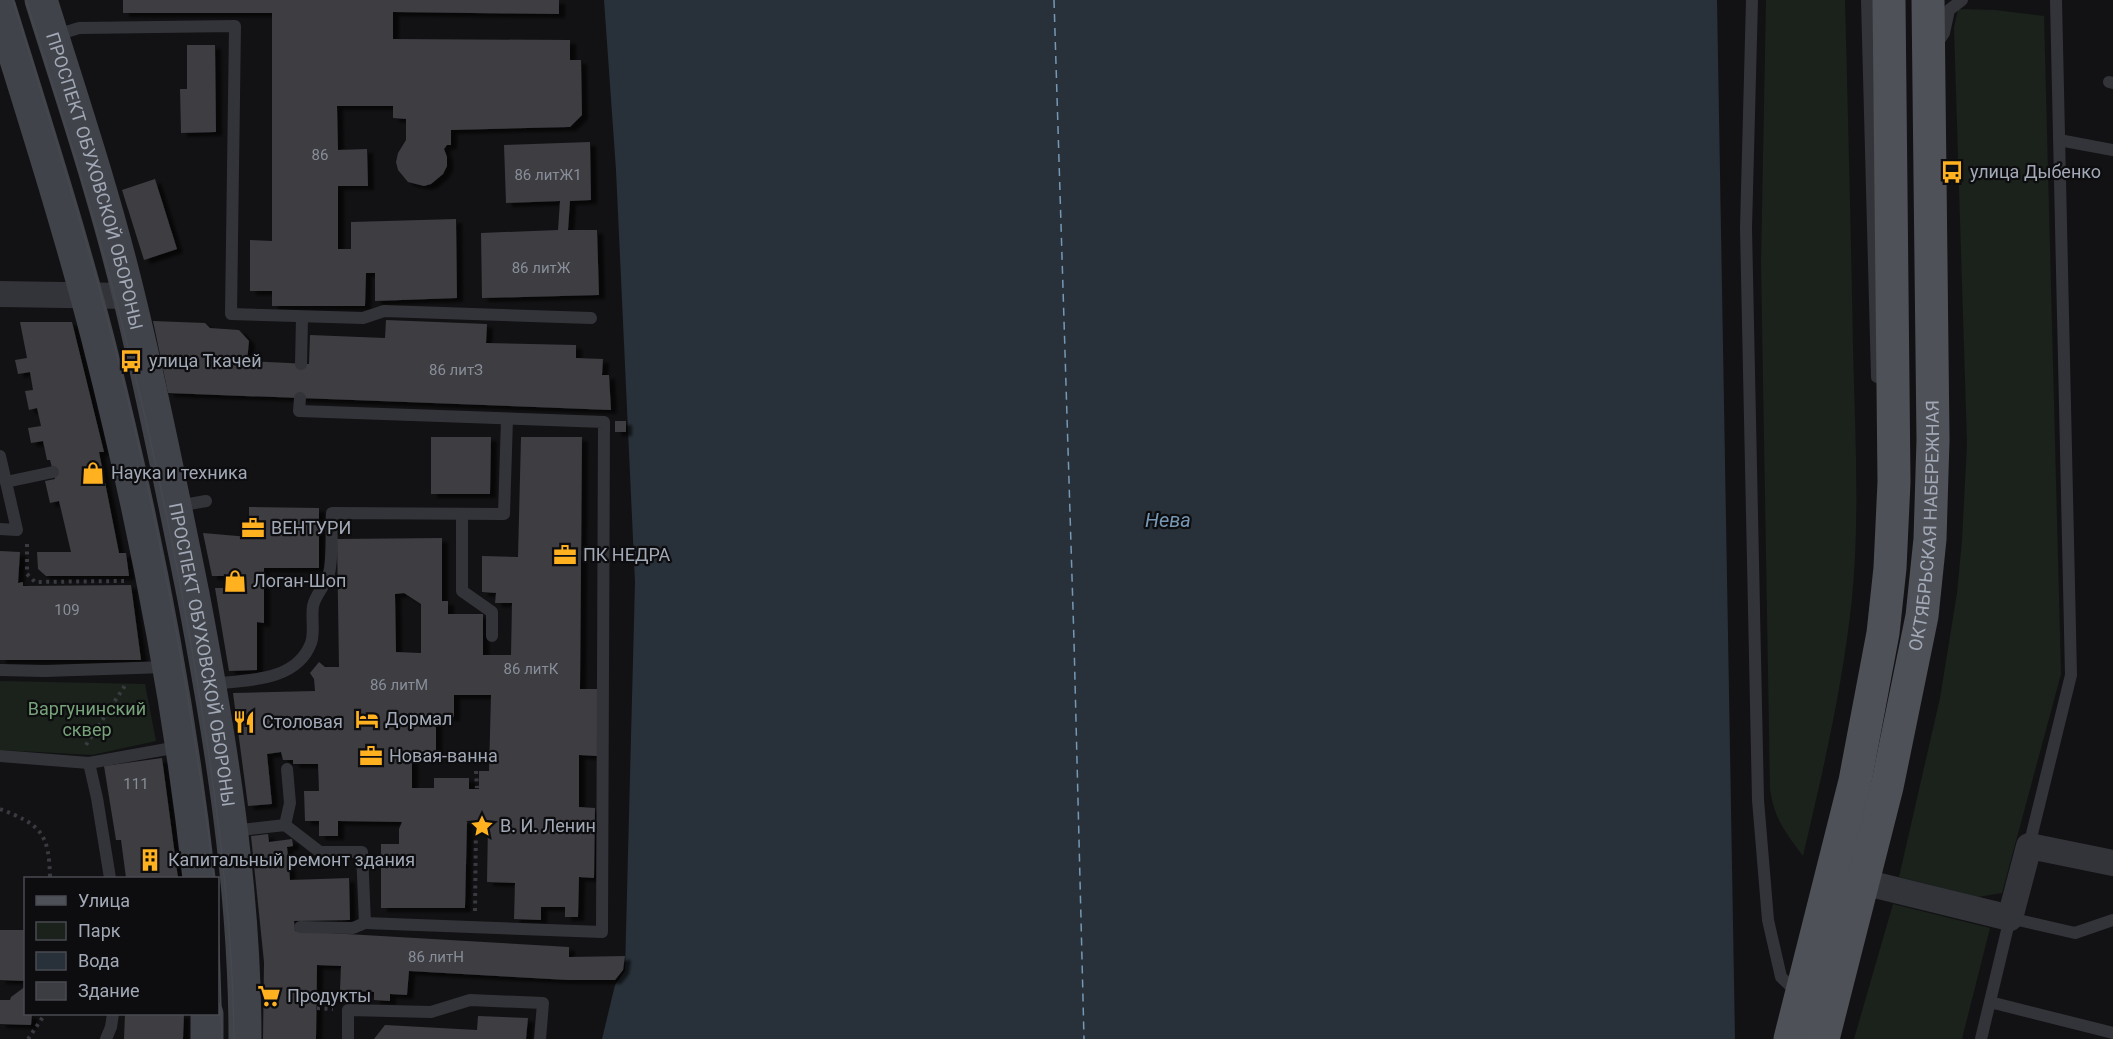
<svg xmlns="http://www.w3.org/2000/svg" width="2113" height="1039" viewBox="0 0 2113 1039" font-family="Roboto,sans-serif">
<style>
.green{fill:#1a221b}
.water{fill:#283139}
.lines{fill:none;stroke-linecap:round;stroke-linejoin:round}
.ferry{stroke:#7698b5;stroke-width:1.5;stroke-dasharray:8 6;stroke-linecap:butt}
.building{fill:#3c3d42;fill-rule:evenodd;filter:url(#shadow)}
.path{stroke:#393b41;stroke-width:4;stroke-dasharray:3 4.5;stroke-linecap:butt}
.service{stroke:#333439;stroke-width:12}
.minor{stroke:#333439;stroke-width:26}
.secondary{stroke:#41434a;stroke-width:33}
.primary{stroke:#4f5159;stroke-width:33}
.tram{stroke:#46484f;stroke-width:1.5}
.labels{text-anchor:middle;stroke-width:4.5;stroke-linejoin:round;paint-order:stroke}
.number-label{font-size:15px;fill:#888e99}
.poi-label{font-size:18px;fill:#a2a9b6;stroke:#0d0d0f;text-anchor:start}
.street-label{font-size:18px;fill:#a2a9b6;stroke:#0d0d0f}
.park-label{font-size:18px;fill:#77a37a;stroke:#0d0d0f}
.water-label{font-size:20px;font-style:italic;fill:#7698b5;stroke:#0d0d0f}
</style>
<defs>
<filter id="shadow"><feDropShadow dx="6" dy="4" stdDeviation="1.5" flood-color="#0009"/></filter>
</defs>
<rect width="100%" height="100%" fill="#121214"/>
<g class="green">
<path d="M1766 0H1845C1848 116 1851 233 1853 349 1855 431 1860 516 1852 598 1843 685 1823 771 1803 856 1786 833 1774 819 1770 789L1761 263Z"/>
<path d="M1958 9 1995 10 2044 16 2061 674 2002 893 1978 897 1899 877 1940 698 1957 593 1962 540 1967 444 1954 28Z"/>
<path d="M0 681 145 684 156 741 92 755 0 750Z"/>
<path d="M1893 904 1990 928 1962 1039H1854Z"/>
</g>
<path class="water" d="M604 0H1717L1735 1039H602L615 985 625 971 635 582 616 170Z"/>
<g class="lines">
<path class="ferry" d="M1054 0 1074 641 1084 1039"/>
</g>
<g class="building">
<path d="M123 0H559V14L393 12V39L570 40V60H581L582 115 570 127 451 130V145H447L444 149 447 157V166L443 174 431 184 424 186 408 182 398 170 396 162 398 153 406 140V119L393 118V106H337L338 150 367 149 368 186H338V249H351V222L456 219 457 298 375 301V273H366L365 306H272V291H250V240L272 241V13H123Z"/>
<path d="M187 45H215L216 132 181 133 180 89H187Z"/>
<path d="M590 142 591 200 570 201 568 230H597L599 295 482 298 481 233 558 230 560 201 506 203 504 145Z"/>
<path d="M155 179 177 249 144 260 122 190Z"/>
<path d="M386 320 487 324 486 343 576 345V358L603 359 602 375H609L611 410 168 393 153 321 205 323 210 328 239 330 249 341 247 361 309 364 310 335 385 338Z"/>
<path d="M20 322H72L104 452H99L119 553H126L129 576H46L38 569 37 552H71L59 501 50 503 45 481 55 479 50 460H47L43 441 31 443 28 428 41 426 37 408 29 410 25 391 33 390 30 372 18 374 15 360 27 358Z"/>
<rect x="615" y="421" width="11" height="11"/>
<path d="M431 437H491L490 494H431Z"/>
<path d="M521 437H582L580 689H597V756L579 755V807L595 808 594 878 579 877 578 917H565V907H541V920L514 919 515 883 487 882 488 824 467 823 465 908H381V844H399V829L402 822 338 821V836H319V821H305L304 791H319L318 764H293V760H283L281 752 267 754 272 804 248 806 233 693 315 691 314 679 310 673 319 662 325 667H339L337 539 442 538V601H448V614H483V655H511L512 603H495L496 593 482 592V556L518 557ZM404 593 421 604V653L396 652 395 594ZM454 695H491L489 771H479V789H469V778H434V788H412V752H436V716L454 717Z"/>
<path d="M249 507 319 508V568H264V623L257 622V670L229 671 215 588H232L231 576H212L203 533 249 537Z"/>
<path d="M0 551 20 552 18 583 23 582V586L131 585 141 660H0Z"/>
<path d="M162 758 178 878H126L121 840H116L104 766Z"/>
<path d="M268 834 269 842 292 839 293 846 287 847 290 880 349 878 350 920 294 921 295 931 569 947V957L625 956 623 970 615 980H568L409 971 407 995 390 994V1001L374 1000V992L340 990 341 966 317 965 316 1039H263L264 962 251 836Z"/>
<path d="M0 930H26V981L0 980Z"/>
<path d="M26 986V1014H32L31 1025 0 1024V1000H10L11 997Z"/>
<path d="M125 1014H184L183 1039H124Z"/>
<path d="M478 1016 528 1018 526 1039H374L385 1025 477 1030Z"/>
</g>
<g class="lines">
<g class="path">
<path d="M27 544V574L35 582 124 581"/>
<path d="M86 745 126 684"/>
<path d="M476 771 477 788"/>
<path d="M0 809C42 825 49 834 50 878"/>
<path d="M475 911 476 823"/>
<path d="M317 1008 333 1009"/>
<path d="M28 1039 45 1014"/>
</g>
<g class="service">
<path d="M1752 0 1746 228 1758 800 1768 920 1781 977 1799 994"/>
<path d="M1867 0 1877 377"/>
<path d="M53 36 79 28 235 26 231 314 363 318 384 311 591 318"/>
<path d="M1938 42 1944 33 1949 10 1962 0"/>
<path d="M2109 82 2113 83"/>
<path d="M2059 140 2113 150"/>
<path d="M301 364 302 317"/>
<path d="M0 456 6 482 53 472"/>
<path d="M178 506 206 501"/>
<path d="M462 514V591L492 612V636"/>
<path d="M0 529 17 530 6 482"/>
<path d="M0 670 45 671 166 667"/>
<path d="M210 684C244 680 296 683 311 643 315 632 311 618 313 606 315 595 326 585 329 573 333 559 331 529 332 513L504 514 507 419"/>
<path d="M0 756 89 763 167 749"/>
<path d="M89 763 97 798 110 878"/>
<path d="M285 825 290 803 287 769"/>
<path d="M232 831 285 825 320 852H362L365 923 602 932 604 422 299 411 300 398"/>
<path d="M2029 846 2071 675 2056 0"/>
<path d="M300 927 353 928 365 923"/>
<path d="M1990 1002 2113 1033"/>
<path d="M106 1039 111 1027 113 1014"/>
<path d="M348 1039V1010L431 1012 470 1000 543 1003 540 1039"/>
<path d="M1981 1039 2010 918 2075 933 2113 920"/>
</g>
<g class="minor">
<path d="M0 294 129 296"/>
<path d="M1863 882 2010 918 2029 846 2113 863"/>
</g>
<g class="secondary">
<path id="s1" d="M41 0C72 98 105 197 129 297 153 395 173 495 193 594 221 741 245 889 245 1039"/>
<path d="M0 8C34 118 69 227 98 339 143 516 179 697 199 878"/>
<path d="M207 1014V1039"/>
</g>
<g class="primary">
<path d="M1790 1039 1855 781 1883 633 1890 568 1894 482 1889 0"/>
<path id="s2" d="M1823 1039 1887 787 1922 616 1930 539 1933 440 1928 0"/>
</g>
<g class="tram">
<path d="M13 0C43 98 74 196 101 295 136 422 163 551 185 681 196 747 207 812 214 878"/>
<path d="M26 0C57 99 89 197 115 297 151 431 179 567 201 704 219 815 233 927 234 1039"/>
<path d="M218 922 222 1039"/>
</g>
</g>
<defs>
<g id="bus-bare" transform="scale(1.8)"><path d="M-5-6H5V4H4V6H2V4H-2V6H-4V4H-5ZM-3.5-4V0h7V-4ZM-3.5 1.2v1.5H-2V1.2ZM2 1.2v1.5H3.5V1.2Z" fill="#ffb11f" stroke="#0d0d0f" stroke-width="2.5" paint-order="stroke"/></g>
<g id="shop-bare" transform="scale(1.8)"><path d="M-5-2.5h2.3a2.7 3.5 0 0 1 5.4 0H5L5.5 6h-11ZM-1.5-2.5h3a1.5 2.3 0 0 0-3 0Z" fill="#ffb11f" stroke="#0d0d0f" stroke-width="2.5" paint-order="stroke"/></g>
<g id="office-bare" transform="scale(1.8)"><path d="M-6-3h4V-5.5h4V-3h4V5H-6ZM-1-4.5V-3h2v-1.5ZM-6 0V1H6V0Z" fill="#ffb11f" stroke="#0d0d0f" stroke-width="2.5" paint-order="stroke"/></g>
<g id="hotel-bare" transform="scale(1.8)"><path d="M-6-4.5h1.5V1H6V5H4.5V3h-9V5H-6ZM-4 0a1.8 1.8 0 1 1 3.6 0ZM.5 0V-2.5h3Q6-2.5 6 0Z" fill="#ffb11f" stroke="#0d0d0f" stroke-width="2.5" paint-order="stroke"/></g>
<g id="restaurant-bare" transform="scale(1.8)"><path d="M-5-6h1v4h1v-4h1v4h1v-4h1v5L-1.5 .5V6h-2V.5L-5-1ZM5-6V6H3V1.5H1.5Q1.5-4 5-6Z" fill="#ffb11f" stroke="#0d0d0f" stroke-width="2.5" paint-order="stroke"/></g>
<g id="sight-bare" transform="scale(1.8)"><path d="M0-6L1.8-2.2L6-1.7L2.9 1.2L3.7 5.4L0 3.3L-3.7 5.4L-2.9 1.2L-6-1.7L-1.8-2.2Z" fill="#ffb11f" stroke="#0d0d0f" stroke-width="2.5" paint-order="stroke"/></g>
<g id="building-bare" transform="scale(1.8)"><path d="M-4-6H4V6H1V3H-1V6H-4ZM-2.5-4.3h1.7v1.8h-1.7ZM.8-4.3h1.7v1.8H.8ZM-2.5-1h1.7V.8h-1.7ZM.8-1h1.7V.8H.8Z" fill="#ffb11f" stroke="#0d0d0f" stroke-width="2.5" paint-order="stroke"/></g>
<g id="supermarket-bare" transform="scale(1.8)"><path d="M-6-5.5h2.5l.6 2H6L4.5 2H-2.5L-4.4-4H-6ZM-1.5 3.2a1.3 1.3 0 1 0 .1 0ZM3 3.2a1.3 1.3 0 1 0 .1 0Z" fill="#ffb11f" stroke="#0d0d0f" stroke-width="2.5" paint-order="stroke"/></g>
</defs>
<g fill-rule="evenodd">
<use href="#bus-bare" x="1952" y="172"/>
<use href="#bus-bare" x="131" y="361"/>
<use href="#shop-bare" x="93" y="473"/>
<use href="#office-bare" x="253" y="528"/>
<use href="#office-bare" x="565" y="555"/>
<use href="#shop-bare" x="235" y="581"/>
<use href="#hotel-bare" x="367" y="719"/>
<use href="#restaurant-bare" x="244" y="722"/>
<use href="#office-bare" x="371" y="756"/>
<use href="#sight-bare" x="482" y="826"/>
<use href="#building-bare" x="150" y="860"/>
<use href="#supermarket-bare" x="269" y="996"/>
</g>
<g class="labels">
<g class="number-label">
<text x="320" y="160">86</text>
<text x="548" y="180">86 литЖ1</text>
<text x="541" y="273">86 литЖ</text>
<text x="456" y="375">86 литЗ</text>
<text x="67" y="615">109</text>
<text x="531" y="674">86 литК</text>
<text x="399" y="690">86 литМ</text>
<text x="136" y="789">111</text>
<text x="436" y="962">86 литН</text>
</g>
<g class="poi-label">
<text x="1970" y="178">улица Дыбенко</text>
<text x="149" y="367">улица Ткачей</text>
<text x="111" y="479">Наука и техника</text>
<text x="271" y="534">ВЕНТУРИ</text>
<text x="583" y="561">ПК НЕДРА</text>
<text x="253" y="587">Логан-Шоп</text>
<text x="385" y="725">Дормал</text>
<text x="262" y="728">Столовая</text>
<text x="389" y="762">Новая-ванна</text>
<text x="500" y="832">В. И. Ленин</text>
<text x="168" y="866">Капитальный ремонт здания</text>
<text x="287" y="1002">Продукты</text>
</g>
<g class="street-label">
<text dy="6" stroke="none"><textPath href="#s1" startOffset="189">ПРОСПЕКТ ОБУХОВСКОЙ ОБОРОНЫ</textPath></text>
<text dy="6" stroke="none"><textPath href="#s2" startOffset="525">ОКТЯБРЬСКАЯ НАБЕРЕЖНАЯ</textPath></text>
<text dy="6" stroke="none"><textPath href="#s1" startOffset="675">ПРОСПЕКТ ОБУХОВСКОЙ ОБОРОНЫ</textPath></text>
</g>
<g class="park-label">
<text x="87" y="715">Варгунинский<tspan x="87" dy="21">сквер</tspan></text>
</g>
<g class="water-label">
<text x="1168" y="527">Нева</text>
</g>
</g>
<rect x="24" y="877" width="195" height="138" fill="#0d0d0f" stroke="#494b52" stroke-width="1.5"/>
<rect x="36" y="896" width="30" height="9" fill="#4f5159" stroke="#494b52" stroke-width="1.5"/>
<text x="78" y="907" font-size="18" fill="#a2a9b6">Улица</text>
<rect x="36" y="922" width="30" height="18" fill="#1a221b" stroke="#494b52" stroke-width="1.5"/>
<text x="78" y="937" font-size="18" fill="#a2a9b6">Парк</text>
<rect x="36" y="952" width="30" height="18" fill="#283139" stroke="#494b52" stroke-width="1.5"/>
<text x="78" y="967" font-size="18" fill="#a2a9b6">Вода</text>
<rect x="36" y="982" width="30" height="18" fill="#3c3d42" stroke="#494b52" stroke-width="1.5"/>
<text x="78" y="997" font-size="18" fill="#a2a9b6">Здание</text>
</svg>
